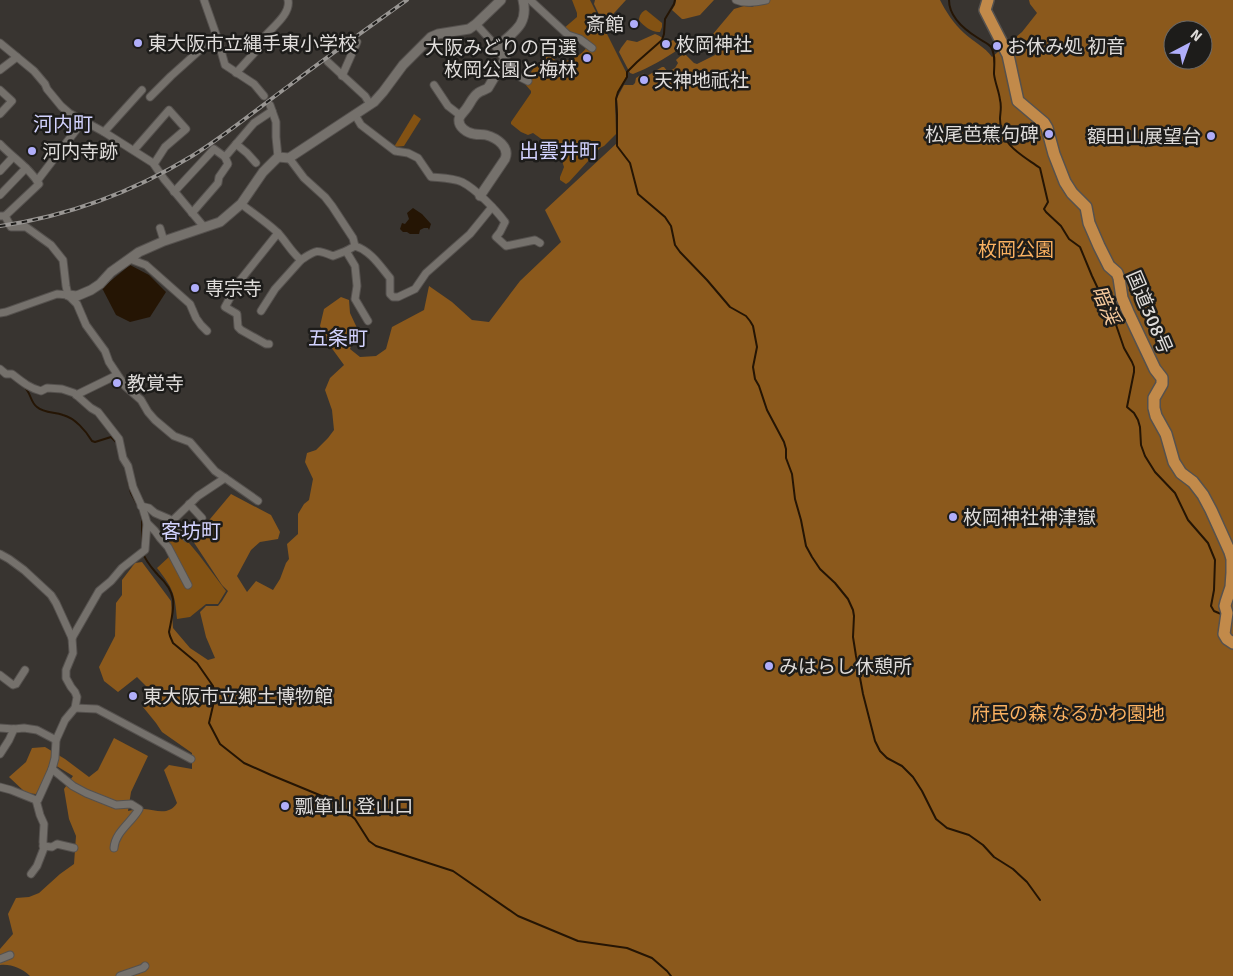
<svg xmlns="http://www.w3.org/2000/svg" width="1233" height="976" viewBox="0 0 1233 976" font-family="Signika,'Noto Sans JP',sans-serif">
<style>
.green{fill:#835213}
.forest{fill:#8b591c;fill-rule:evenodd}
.water{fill:#251504}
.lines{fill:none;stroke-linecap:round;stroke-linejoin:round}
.stream{stroke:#251504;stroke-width:2}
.minor-casing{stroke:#55514e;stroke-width:9}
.tertiary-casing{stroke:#55514e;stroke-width:11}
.trunk-casing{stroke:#55514e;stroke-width:14}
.minor{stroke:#75716c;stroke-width:7}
.tertiary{stroke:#75716c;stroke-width:9}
.trunk{stroke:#c28a4a;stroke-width:11}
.rail-casing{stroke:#999693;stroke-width:4}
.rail{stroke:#1d1c1a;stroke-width:2;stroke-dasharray:5.5;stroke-linecap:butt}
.poi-dot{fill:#b0aefa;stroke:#1d1c1a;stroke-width:2}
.labels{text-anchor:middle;stroke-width:5;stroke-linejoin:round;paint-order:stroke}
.poi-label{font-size:19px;fill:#dfdcda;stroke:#1d1c1a;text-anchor:start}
.park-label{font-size:19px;fill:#fab161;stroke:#1d1c1a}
.street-label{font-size:19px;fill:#dfdcda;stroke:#1d1c1a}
.neighbourhood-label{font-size:20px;fill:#d3d3ff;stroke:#1d1c1a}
.water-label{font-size:20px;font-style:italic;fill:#f7cb9e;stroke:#1d1c1a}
</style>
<rect width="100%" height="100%" fill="#383430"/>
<g class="green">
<path d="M572 0H590L626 72V77L616 96 615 101 616 134 604 146 600 148 569 182 566 184 560 180V177L564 167 562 161 549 149 547 143 533 133 528 135 521 132 511 124V122L531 93V91L525 84C530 71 537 62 549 55 553 57 555 61 559 62 561 63 564 61 566 61 577 57 583 54 589 44L563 29 577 17V13Z"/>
<path d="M646 10 662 23V27L660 32C653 33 643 26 639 20 639 16 642 11 646 10Z"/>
<path d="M414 114 421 119 404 146 394 147Z"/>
<path d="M179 531 199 555 226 591 218 604H206L190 617 177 619C175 594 173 588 157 568L170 556 167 541Z"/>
</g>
<g class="forest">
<path d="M595 0H626L605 23H603L594 4Z"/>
<path d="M676 0H714L700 15 684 19H682L672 10 675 5Z"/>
<path d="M766 0H940C946 12 954 24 964 33 974 42 985 47 992 57L1022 32 1037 13 1030 4 1029 0H1233V976H30C21 968 12 964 0 965V949L13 934 8 914 16 898 29 897 39 893 60 874 74 864 76 836 69 819 64 789 73 776 50 762 48 771 36 794 26 793 9 777 26 762 32 748 45 747 65 759 89 777 98 770 114 738 148 756 131 792 128 811C133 810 139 809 144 809 156 810 169 816 177 803L164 770 169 765 192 769V753L162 732 156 723 143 707 148 688 137 677 118 692 104 681 99 667 115 636 116 603 122 595V580L135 563 142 562 171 601 173 628 190 648 208 660 215 658 206 637 200 612 206 606H218L222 601 228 591 222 585 191 538 200 531 231 494 271 515 280 532 278 539 260 542 251 550 237 576 247 592 256 581 273 590 280 579 286 563 289 559 287 544 298 534V514L304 504 309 500 313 479 305 462 307 453 316 450 328 438 334 430 332 410 325 390 330 378 344 365 328 343 320 326 324 309 341 297 349 300 350 313 357 328 350 349 360 357 376 356 386 349 392 327 424 310 429 286 452 302 472 320 489 322 520 281 561 242 545 210 617 143 618 116 617 98 624 85H633L635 83 636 78 644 73 639 79 644 83 647 79 646 77 647 76 662 67H664L668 72 675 68 678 63 676 60 677 59 684 53 694 63 697 64 715 55 716 53 712 37 713 34 734 9 744 6 752 7ZM1173 30H1203V60H1173Z"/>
<path d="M655 34C662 36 664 41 670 42L673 40 679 45V49C664 59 649 68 633 74L630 73 619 52 621 48 627 40 637 42Z"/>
</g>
<g class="water">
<path d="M413 208 422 214 431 224 429 230 428 228H424L420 230 419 234H410L407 232H403L400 229 402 223 405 224 409 219 407 213Z"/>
<path d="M130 265 149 275 166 292 150 317 130 322 116 315 102 288Z"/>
</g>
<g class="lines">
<g class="stream">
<path d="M675 0 674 4 665 19 664 34 662 40 637 62 627 72V77L618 92 616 99 617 115V146L630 163 638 194 665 217 671 226 675 245 680 252 707 280 730 307 746 316 750 321 753 326 757 347 753 367 755 379 759 386 767 410 784 442 786 449V458L792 474 795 499 801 520 806 546 812 557 820 569 835 583 848 599 853 610 854 616 853 637 856 656 863 694 875 741 880 751 887 758 902 766 913 777 922 791 936 819 947 828 969 835 983 845 994 857 1013 869 1027 882 1040 900"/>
<path d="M949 0C949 17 965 30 978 38 982 41 988 43 991 47 996 55 994 65 994 74 995 83 999 91 1000 100 1002 107 1000 113 1000 119 1000 145 1022 155 1040 168L1047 198 1048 202 1044 209 1046 212 1061 226 1069 239 1080 247 1092 276 1110 314 1114 319 1124 348 1132 362 1134 367V372L1127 407 1134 413 1138 420 1140 427 1141 445 1145 456 1155 472 1175 493 1188 520 1208 543 1215 560 1214 590 1211 606 1214 611 1221 614"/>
<path d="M24 387C31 392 30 402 37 407 44 413 54 412 63 415 75 418 86 431 92 441L95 442 111 437 117 443"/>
<path d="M128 481 131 493 138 506"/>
<path d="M141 513 142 519V546"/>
<path d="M143 553C146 562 152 568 158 575 179 595 174 606 169 632L170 636 173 643 197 663 213 686 215 697 209 723 220 744 244 763 271 775 334 801 355 819 369 841 376 846 453 871 518 916 578 941 627 948 652 958 667 971 671 976"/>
</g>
<g class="minor-casing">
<g id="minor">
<path d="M204 0 218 40 225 65 254 84 264 96"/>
<path d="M530 0 568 35 580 39 592 48"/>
<path d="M736 0C745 4 756 2 766 0"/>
<path d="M476 24 497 47"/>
<path d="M0 43 34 71 45 84 47 89 61 106 69 113 104 132 153 163 164 179 204 227"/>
<path d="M504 61 512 73 528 81"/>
<path d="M328 62 365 96 370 104"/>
<path d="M0 70 17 57"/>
<path d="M236 73 267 39 266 35C274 26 291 13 288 0"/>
<path d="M342 76 357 42"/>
<path d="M434 85 448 106 461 116"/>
<path d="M0 90 12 101 0 114"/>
<path d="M150 97 171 76 200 50 218 40"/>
<path d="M270 105 276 122V137L278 157"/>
<path d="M355 115 361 125 395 151 408 153 418 158 431 177C441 178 453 178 462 182 476 189 496 210 505 222L500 232 496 237 506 246 535 240 540 243"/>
<path d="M104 132 142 90"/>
<path d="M0 144C12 157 30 168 39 184L5 216"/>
<path d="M236 144 247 153 256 163"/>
<path d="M134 150 169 110 186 129 165 147 154 164"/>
<path d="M289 158 304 178 325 197 332 206 353 238 355 246"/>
<path d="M0 171 13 157"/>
<path d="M37 181 83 121"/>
<path d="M174 192 214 149 225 157 254 123 272 111"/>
<path d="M0 195 26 168"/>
<path d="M241 204C253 213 266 222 277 232 286 241 291 252 301 260 316 250 316 249 333 256L346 251 355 266 357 286 355 299 368 321"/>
<path d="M192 213 218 183 219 177 228 164 225 157"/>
<path d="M0 216H5L11 227H26L51 245 63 260 66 286 68 295 77 304 86 325 105 351 109 362 125 386 141 400 148 412 155 420 174 436 190 442 215 471 258 501"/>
<path d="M160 228 164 241"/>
<path d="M346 251 355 246C371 251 380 266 390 278V294L393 297H398L415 289 426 273 470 234 492 207"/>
<path d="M130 259 146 265 190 304 196 318 201 325 207 331"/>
<path d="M261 311 275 289 301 260"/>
<path d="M0 313 6 312 57 294 68 295"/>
<path d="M269 344H266L241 330 238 327 237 314 225 307 238 283 278 233"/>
<path d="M0 369 6 374H12C21 381 29 388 41 391L47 388 62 389 74 393 91 408 98 412 119 439 123 458 128 466 133 487 143 509 147 523 155 531 160 538 168 547 188 585"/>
<path d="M76 395 117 375"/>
<path d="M189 504 202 518"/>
<path d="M141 506 149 508 155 513 169 519 180 528 187 538"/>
<path d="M172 521 198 496 225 478"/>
<path d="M0 554 9 559 24 570 51 595 56 603 72 638 73 653 66 670V678L71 687 75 692 77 697 75 708 65 720 56 740 55 758 52 769 38 800H36L11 790 0 787"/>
<path d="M72 638 99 591 111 581 122 568 145 550 147 523"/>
<path d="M0 675 13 685 16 684 25 670"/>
<path d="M75 708 97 709 191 759"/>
<path d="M0 728 14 729 24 728 37 730 56 740"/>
<path d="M0 754 9 740 14 729"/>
<path d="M52 769 73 786 86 793 116 805 131 804 139 809C132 822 115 832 114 848"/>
<path d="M43 846 52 847 57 844 74 848"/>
<path d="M31 874 37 866 44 848 43 842 44 824 40 815 36 800"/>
<path d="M0 959 10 955"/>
<path d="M120 976 143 968 145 966"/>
</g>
</g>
<g class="tertiary-casing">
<g id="tertiary">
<path d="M480 196 505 159C510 147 497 138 486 135 482 134 479 135 474 134 467 133 458 127 459 119 460 115 464 112 466 109 470 104 473 96 478 93 480 91 485 90 488 88L504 61 505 58 497 47C513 32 529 25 523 0"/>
<path d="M68 295 77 296 91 290 100 284 111 272 139 252 164 241 220 222 241 204 263 172 278 157 289 158 374 102 383 92 403 65 431 37 438 34 469 29 476 24 501 0"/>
</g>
</g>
<g class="trunk-casing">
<path id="trunk" d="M988 0 985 10 1008 55 1018 101 1044 123 1047 128 1054 154 1065 182 1072 193 1086 207 1089 223 1099 246 1109 266 1117 273 1119 278 1122 298 1128 312 1155 369 1162 378V384L1154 398V408L1156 416 1166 434 1174 462 1181 473 1193 482 1203 495 1211 510 1230 552 1232 559V573L1231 587 1226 602 1225 606 1227 613 1224 634 1227 639 1233 643"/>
</g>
<use href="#minor" class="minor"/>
<use href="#tertiary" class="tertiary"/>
<use href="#trunk" class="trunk"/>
<g class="rail-casing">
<path id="rail" d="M0 226C68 216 133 192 192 156 226 135 257 109 290 85 328 56 368 28 407 0"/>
</g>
<use href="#rail" class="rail"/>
</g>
<g class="poi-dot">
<circle cx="634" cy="24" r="5"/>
<circle cx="138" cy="43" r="5"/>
<circle cx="666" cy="44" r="5"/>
<circle cx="997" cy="46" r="5"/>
<circle cx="587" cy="58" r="5"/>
<circle cx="644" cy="80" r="5"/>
<circle cx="1049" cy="134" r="5"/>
<circle cx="1211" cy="136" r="5"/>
<circle cx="32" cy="151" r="5"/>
<circle cx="195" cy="288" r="5"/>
<circle cx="117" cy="383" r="5"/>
<circle cx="953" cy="517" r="5"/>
<circle cx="769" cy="666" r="5"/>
<circle cx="133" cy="696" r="5"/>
<circle cx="285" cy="806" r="5"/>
</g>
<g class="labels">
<g class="poi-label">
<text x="624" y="31" text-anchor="end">斎館</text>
<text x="148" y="50">東大阪市立縄手東小学校</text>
<text x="676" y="51">枚岡神社</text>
<text x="1007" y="53">お休み処 初音</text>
<text x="577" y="54" text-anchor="end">大阪みどりの百選<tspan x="577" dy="22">枚岡公園と梅林</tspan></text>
<text x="654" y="87">天神地祇社</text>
<text x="1039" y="141" text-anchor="end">松尾芭蕉句碑</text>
<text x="1201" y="143" text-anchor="end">額田山展望台</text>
<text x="42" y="158">河内寺跡</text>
<text x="205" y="295">専宗寺</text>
<text x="127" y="390">教覚寺</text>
<text x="963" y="524">枚岡神社神津嶽</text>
<text x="779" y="673">みはらし休憩所</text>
<text x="143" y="703">東大阪市立郷土博物館</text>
<text x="295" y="813">瓢箪山 登山口</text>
</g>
<g class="park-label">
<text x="1016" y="256">枚岡公園</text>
<text x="1068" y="720">府民の森 なるかわ園地</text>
</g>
<g class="street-label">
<text transform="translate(1150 312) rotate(67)" y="7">国道308号</text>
</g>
<g class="neighbourhood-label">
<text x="63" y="131">河内町</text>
<text x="559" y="158">出雲井町</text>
<text x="338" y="345">五条町</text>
<text x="191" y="538">客坊町</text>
</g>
<g class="water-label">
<text transform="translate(1106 305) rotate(66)" y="7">暗渓</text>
</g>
</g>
<g transform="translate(1188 45) rotate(41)"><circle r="24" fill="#1d1c1a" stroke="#6b6967"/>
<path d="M0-4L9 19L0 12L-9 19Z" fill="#b0aefa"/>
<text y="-8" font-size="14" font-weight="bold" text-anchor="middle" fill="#dfdcda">N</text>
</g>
</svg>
